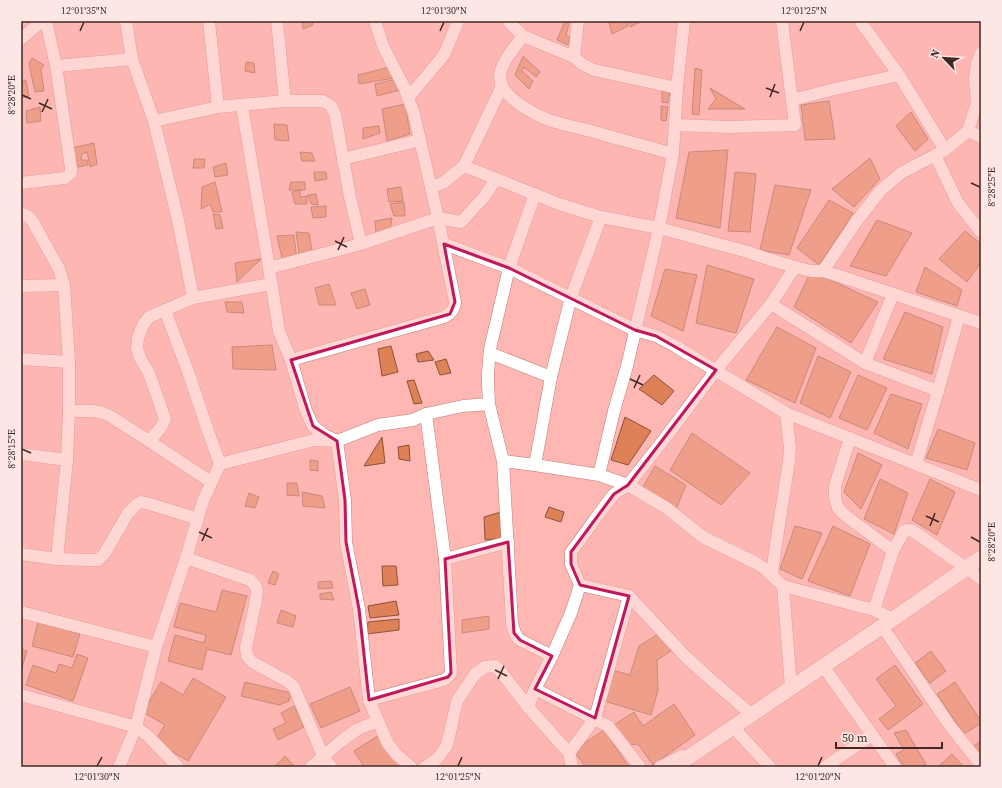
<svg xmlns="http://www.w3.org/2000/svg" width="1002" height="788" viewBox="0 0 1002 788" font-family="'Source Serif 4',serif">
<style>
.building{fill:#de8157;stroke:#8a5239}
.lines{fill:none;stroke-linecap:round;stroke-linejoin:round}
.minor-casing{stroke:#c07d79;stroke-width:13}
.tertiary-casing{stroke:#c07d79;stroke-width:16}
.minor{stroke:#fff;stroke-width:12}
.tertiary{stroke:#fff;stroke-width:15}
.marked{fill:none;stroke:#c2185b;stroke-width:3;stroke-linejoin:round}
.ticks{fill:none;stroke:#422725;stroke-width:1.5}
.neatline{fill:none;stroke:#422725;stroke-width:1.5}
.ticks-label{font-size:10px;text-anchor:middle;fill:#422725}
</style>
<rect width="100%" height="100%" fill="#feb7b2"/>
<g class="building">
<path d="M302 21H312L313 25 303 29Z"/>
<path d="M565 21 569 24 566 35 570 37 568 45 557 40Z"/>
<path d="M611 21H627L628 26 612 34 609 22Z"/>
<path d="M630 21H640V22L630 27Z"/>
<path d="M523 56 540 72 536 77 524 67 522 71 533 81 529 89 515 75Z"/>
<path d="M32 58 44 65 41 69 44 91 35 92 29 64Z"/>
<path d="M246 62 254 63 255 73 245 71Z"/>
<path d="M390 67 394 78 359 84 358 75Z"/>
<path d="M695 68 702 70 699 115 692 114Z"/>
<path d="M396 79 400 90 377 96 375 84Z"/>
<path d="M26 80 29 96 21 98V81Z"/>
<path d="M710 88 745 109H708L716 99Z"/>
<path d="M662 91 670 92 668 103 662 102Z"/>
<path d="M829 101 835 139 805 140 801 105Z"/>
<path d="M405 104 410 134 387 141 382 109Z"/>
<path d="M661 106 668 107 666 121 661 120Z"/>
<path d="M40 107 41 121 27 123 26 111Z"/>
<path d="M911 112 928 139 915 151 896 126Z"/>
<path d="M274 124 287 125 289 141 275 140Z"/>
<path d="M379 126 380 133 363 139V128Z"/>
<path d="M94 143 97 164 90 167 87 152 82 154 81 160H87L88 165 78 167 72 148Z"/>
<path d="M728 150 720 228 676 218 689 152Z"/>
<path d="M300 152 312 153 315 161H302Z"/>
<path d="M870 158 880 179 854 207 832 189Z"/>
<path d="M194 159H205L204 168H193Z"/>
<path d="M226 163 228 175 215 177 213 167Z"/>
<path d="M314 172H326L327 179 315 181Z"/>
<path d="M735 172 756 174 750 232 728 231Z"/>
<path d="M215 182 222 212H213L210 204 201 209 202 187Z"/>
<path d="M291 182H305V190H289Z"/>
<path d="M775 185 811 190 789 255 760 250Z"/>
<path d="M401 187 403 201 389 202 387 189Z"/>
<path d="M300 190V197L307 196V204H295L292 192Z"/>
<path d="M316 194 318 205 311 204 308 195Z"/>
<path d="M829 200 853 213 819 265 797 248Z"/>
<path d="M404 202 405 216H394L390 204Z"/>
<path d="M326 206V217L313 218 311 207Z"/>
<path d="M213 214 220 215 223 228 216 229Z"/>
<path d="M392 218 390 230 376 233 375 221Z"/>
<path d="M877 220 912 233 886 276 850 266Z"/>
<path d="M965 231 981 244V262L967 282 939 259Z"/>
<path d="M296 232 309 233 313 256 300 260Z"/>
<path d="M294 235 297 260 283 263 277 236Z"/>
<path d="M261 259 237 282 235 263Z"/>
<path d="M707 265 754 279 736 333 696 323Z"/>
<path d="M925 267 962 290 957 306 916 292Z"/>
<path d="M665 269 697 275 683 331 651 316Z"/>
<path d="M811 271 878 302 851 343 794 307Z"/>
<path d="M329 284 336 305H319L315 288Z"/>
<path d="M365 289 370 305 357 309 351 293Z"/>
<path d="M225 302H242L244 313 227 312Z"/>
<path d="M905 312 943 327 932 374 883 359Z"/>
<path d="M777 327 816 348 795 403 746 380Z"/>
<path d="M272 345 276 370 233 369 232 347Z"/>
<path d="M391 346 398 372 382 376 378 349Z"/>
<path d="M428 351 434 360 418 362 416 354Z"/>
<path d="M818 356 851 372 830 418 800 403Z"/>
<path d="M446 359 451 373 440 375 435 362Z"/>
<path d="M654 375 674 391 662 405 639 389Z"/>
<path d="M858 375 887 388 867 430 839 418Z"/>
<path d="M414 380 422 403 414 404 407 381Z"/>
<path d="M891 394 922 404 908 449 874 433Z"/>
<path d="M625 417 651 431 628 465 611 460Z"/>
<path d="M938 429 975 443 967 470 926 458Z"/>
<path d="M692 433 750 473 721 505 670 470Z"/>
<path d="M382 437 385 463 364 466Z"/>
<path d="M409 445 410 461 399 459 398 447Z"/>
<path d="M858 453 882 465 861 509 844 492Z"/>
<path d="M310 460 318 461V471L310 470Z"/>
<path d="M655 466 686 485 676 509 643 487Z"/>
<path d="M880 479 908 493 894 534 864 519Z"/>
<path d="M930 479 955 492 937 535 912 520Z"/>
<path d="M287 483H297L299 496 287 495Z"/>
<path d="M302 492 322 496 325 508 303 506Z"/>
<path d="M249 493 259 497 255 508 245 506Z"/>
<path d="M549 507 564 512 561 522 545 517Z"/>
<path d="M501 512 504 538 485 540 484 517Z"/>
<path d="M795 526 822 533 802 579 780 569Z"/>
<path d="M833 526 870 544 850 596 808 581Z"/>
<path d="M382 566H396L398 585 383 586Z"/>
<path d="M273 571 279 574 275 585 268 583Z"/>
<path d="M331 581 333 588 318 589V582Z"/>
<path d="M222 590 247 596 231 655 207 649 202 670 168 661 175 635 204 643 206 635 174 627 180 603 216 612Z"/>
<path d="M331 592 334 600 320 599V594Z"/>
<path d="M396 601 399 615 370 618 368 606Z"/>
<path d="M281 610 296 616 293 627 277 623Z"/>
<path d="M489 616V629L462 633V620Z"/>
<path d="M399 619V630L367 634 368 622Z"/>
<path d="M38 622 80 634 73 657 32 646Z"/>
<path d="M660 633 671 651 657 660 658 690 651 715 604 701 613 670 630 675 639 646Z"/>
<path d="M21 649 27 651 21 671Z"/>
<path d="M931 651 946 671 930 683 915 663Z"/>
<path d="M77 654 88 658 73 701 26 685 33 665 56 673 59 664 72 668Z"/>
<path d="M895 665 923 704 888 730 879 719 896 706 876 679Z"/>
<path d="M193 678 226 697 188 761 155 741 165 725 143 712 161 682 183 695Z"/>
<path d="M245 682 291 693 289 701 279 705 241 696Z"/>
<path d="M955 682 981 721V723L964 734 937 694Z"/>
<path d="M350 687 360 711 321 728 310 704Z"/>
<path d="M674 704 695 735 653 765 638 744 628 745 614 725 634 712 643 726Z"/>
<path d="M294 706 304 727 278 740 273 729 286 723 281 713Z"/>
<path d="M604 730 629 767H585L574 750Z"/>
<path d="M906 730 926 764 920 767H904L896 754 904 750 894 733Z"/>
<path d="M379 735 400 767H364L354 751Z"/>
<path d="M981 740V758L973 747Z"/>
<path d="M952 754 964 767H938Z"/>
<path d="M285 756 295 767H274Z"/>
</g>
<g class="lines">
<g class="minor-casing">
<g id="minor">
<path d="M126 21 132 59 154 121 178 220 193 298"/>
<path d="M209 21 218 107"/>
<path d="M277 21 285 101"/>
<path d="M508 21 523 36 574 57 582 64 594 70 677 88"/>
<path d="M523 36C514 48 500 63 500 78 501 96 530 112 544 118 558 124 575 127 591 131 618 139 646 146 673 154"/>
<path d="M21 39 42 21"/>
<path d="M574 57 578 21"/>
<path d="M56 66 132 59"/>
<path d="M899 75 945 150"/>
<path d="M408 98 444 55 458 21"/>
<path d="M792 100 835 89 899 75 860 21"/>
<path d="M242 106 269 268"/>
<path d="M154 121 218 107 285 101H323L331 106 335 114 350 197 361 244"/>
<path d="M675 125 728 127 795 125 782 21"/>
<path d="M968 131 981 137"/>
<path d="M935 155 958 203 981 232"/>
<path d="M343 159 420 140"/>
<path d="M464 166 559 204 601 217 659 228 748 252 768 259 795 267 811 271H823L833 274 981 323"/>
<path d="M21 183 65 178 71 173V168L56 66 46 21"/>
<path d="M431 187 443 183 464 166 502 86"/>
<path d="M535 194 509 268 493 336 490 349 488 373V384L489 404 503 461 512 623C514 630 514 635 520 640L552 656"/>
<path d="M21 214C27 215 30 217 33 222L59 269 64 285 69 362V411L67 460 57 559"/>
<path d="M444 244 509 268 635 330 656 336 675 346 786 413 981 490"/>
<path d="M823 271 856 222 880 191 901 173 945 150 968 131 977 102 975 79 977 63 981 53"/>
<path d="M21 286 64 285"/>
<path d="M771 304 865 363 938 391"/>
<path d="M490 353 551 377"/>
<path d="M21 359 69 362"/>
<path d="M291 360 444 317C451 313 454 310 455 302L438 218 414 114 405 89 383 46 375 21"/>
<path d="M865 363 893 294"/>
<path d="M69 411H92L100 412 110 416 149 441 211 482"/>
<path d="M850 438 835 486V498L838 508 846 516 893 551"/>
<path d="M149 441C155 434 162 429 165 419L149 373 140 358 137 348 138 338 143 325 149 317 193 298 271 284"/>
<path d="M21 454 67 460"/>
<path d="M503 461 535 465 599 475 628 485 668 509 703 537 756 563 765 569 783 586 874 610 893 619"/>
<path d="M220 464 314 440 337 441 378 425 413 420 426 414 463 406 489 404"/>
<path d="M916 464 938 391 959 316"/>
<path d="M535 465 551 377 571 297 601 217"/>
<path d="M599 475 614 411 627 366 659 228 673 154 677 88 684 21"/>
<path d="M21 554 57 559 89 560H98L105 553 128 513 137 504 141 502 150 504 198 519"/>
<path d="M186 558 250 580 255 585 257 590 256 600 246 648 247 656 252 662 287 681 294 687 323 756 331 767"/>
<path d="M445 559 508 542"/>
<path d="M772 574 776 544 789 461 790 448 786 413"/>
<path d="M580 585 629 596 686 657 708 677 751 714"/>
<path d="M783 586 791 687"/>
<path d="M874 610 893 551 904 531 907 530 913 531 966 568 981 579"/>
<path d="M21 612 156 647"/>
<path d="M882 626 950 726 981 765"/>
<path d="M823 666 895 767"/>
<path d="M535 689 608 726 640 767"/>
<path d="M21 695 136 727 148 736 178 767"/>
<path d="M369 700 444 680 448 677 451 673 445 559 426 414"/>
<path d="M528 707 535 689 552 656 571 613 580 585 571 564V552L580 540 601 511 614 494 628 485 665 438 681 417 716 370 771 304 795 267"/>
<path d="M733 727 770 767"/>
<path d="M569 753 595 718 629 596"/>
<path d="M119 767 136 727 156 647 186 558 203 501 220 464 208 431 190 377 165 310"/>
<path d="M311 767 341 741 358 729 378 721"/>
<path d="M411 767 397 755 388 744 369 700 359 609 346 542 345 500 337 441 324 435 313 426 306 411 291 360 279 331 269 268 361 244 438 218 461 222 484 197 496 179"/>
<path d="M425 767 437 759 446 747 449 737 457 701 475 674 485 667 495 666 501 672 528 707 569 753 572 767"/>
<path d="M660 767 682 756"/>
<path d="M825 767 872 735"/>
</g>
</g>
<g class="tertiary-casing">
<path id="tertiary" d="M674 767 893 619 981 558"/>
</g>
<use href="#minor" class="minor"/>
<use href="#tertiary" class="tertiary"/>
</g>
<path d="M0 0H1002V788H0ZM444 244 509 268 635 330 656 336 716 370 628 485 614 494 571 552V564L580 585 629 596 595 718 535 689 552 656 520 640 514 633 508 542 445 559 451 673 448 677 369 700 359 609 346 542 345 500 337 441 313 426 291 360 450 314 455 302Z" fill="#feb7b2" fill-opacity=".55" fill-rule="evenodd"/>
<path class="marked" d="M444 244 509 268 635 330 656 336 716 370 628 485 614 494 571 552V564L580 585 629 596 595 718 535 689 552 656 520 640 514 633 508 542 445 559 451 673 448 677 369 700 359 609 346 542 345 500 337 441 313 426 291 360 450 314 455 302Z"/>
<path class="ticks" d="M80 31 84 22M440 31 444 22M800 31 804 22M766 88 779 93M22 95 31 99M770 97 775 84M39 103 52 109M42 112 48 99M971 183 980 187M335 241 347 247M338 250 344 237M630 379 643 385M634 388 640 375M22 449 31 453M926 516 939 522M930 526 935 513M199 532 212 538M971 537 980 542M202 541 208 528M495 670 507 676M498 679 504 666M97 766 102 757M458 766 462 757M818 766 822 757"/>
<rect width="1002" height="788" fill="none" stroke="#fde7e4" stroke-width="44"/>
<g transform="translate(944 58) rotate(295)" stroke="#fde7e4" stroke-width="3" paint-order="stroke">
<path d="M0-3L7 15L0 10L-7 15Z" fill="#422725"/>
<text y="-6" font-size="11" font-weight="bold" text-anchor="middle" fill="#422725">N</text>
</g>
<path d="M836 742v6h106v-6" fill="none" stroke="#422725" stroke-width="2"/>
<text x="842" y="742" font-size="12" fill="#422725" stroke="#fde7e4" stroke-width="3" paint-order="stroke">50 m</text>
<rect x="22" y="22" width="958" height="744" class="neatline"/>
<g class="ticks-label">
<text x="84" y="14">12°01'35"N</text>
<text x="444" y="14">12°01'30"N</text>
<text x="804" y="14">12°01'25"N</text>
<text transform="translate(11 95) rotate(-90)" y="4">8°28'20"E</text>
<text transform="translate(991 187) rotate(-90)" y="4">8°28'25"E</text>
<text transform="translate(11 449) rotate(-90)" y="4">8°28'15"E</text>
<text transform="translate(991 542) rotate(-90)" y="4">8°28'20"E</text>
<text x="97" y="780">12°01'30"N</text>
<text x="458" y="780">12°01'25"N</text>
<text x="818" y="780">12°01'20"N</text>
</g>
</svg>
